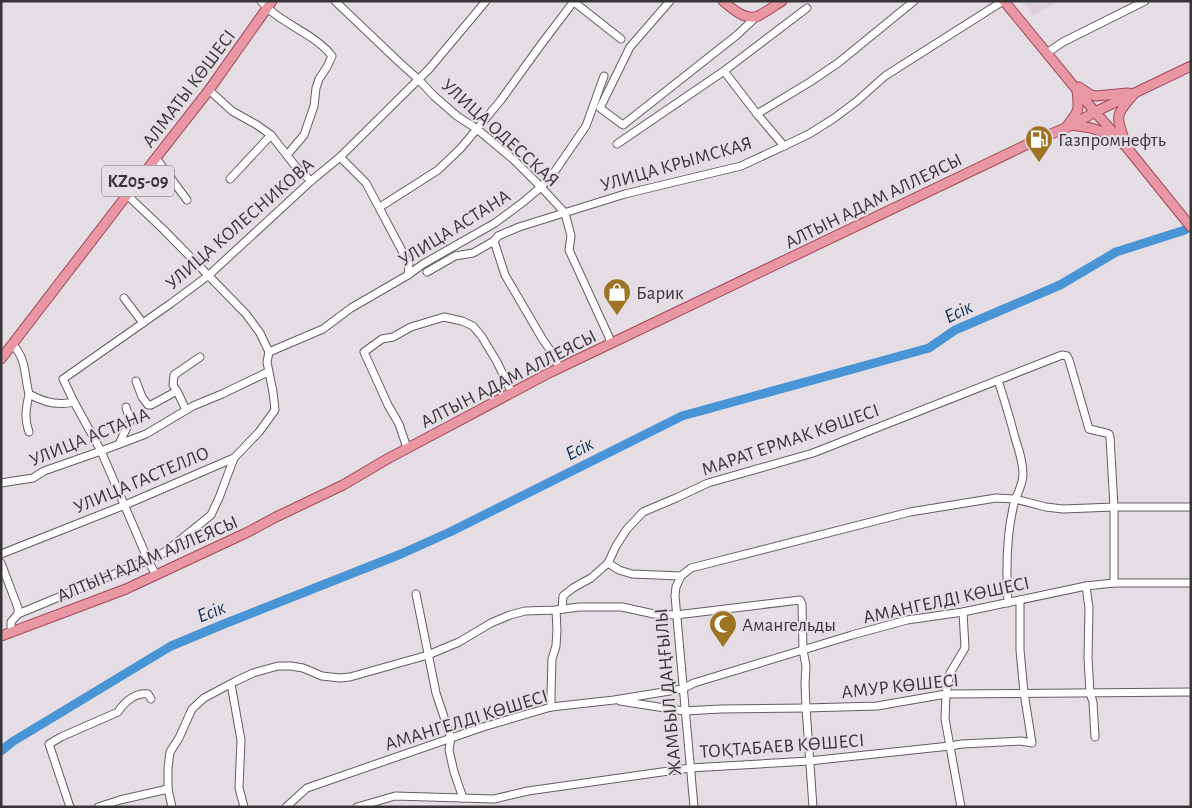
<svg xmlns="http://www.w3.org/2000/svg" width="1192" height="808" viewBox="0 0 1192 808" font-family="'Alegreya Sans',sans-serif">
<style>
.built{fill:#dcd0dd}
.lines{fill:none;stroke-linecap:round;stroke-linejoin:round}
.river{stroke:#4894d4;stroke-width:9}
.minor-casing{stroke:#625d63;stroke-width:9}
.major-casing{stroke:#a24756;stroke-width:11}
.minor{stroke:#fff;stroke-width:7}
.major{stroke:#e997a4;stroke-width:9}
.labels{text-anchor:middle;stroke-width:4;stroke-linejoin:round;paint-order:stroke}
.shield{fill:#e4dde4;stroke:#6b676b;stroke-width:1}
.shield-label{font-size:18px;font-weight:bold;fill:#373437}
.street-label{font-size:19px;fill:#373437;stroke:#e4dde4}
.poi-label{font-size:19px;fill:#373437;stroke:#e4dde4;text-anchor:start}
.water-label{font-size:20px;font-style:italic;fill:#0c2d47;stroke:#e4dde4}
</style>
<rect width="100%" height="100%" fill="#e4dde4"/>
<path class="built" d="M1022 1H1060L1033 15Z"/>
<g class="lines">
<path class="river" d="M1 751 12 742 171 646 224 624 401 554 450 532 682 416 929 348 955 330 1060 285 1116 252 1185 230 1191 223"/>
<g class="minor-casing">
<g id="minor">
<path d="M261 1C280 24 313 32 332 56L327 67 319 79 316 88 314 106 304 135 287 155"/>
<path d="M335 1 399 62 418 79 434 96 457 116 477 129 514 160 541 187 565 213 571 236 569 250 609 337 610 343"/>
<path d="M670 1 630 47 600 108 623 125 737 35 756 17"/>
<path d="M574 2 621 39"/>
<path d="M1047 53 1063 42 1145 1"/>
<path d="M724 71 757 114 784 146"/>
<path d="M209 90 232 111 257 125 271 135 296 167 311 181"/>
<path d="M757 114 810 82 838 63 914 1"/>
<path d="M617 144 724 71 807 8"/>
<path d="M340 157 366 183 409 264 408 275"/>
<path d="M156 158 187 200"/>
<path d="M230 179 271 135"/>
<path d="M380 207 438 170 460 149 477 129 501 100 540 46 574 1"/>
<path d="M427 272 455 256 473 253 494 241"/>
<path d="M124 298 143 323"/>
<path d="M13 345C27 360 24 375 29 394 43 402 58 406 74 402"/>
<path d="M269 352 323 329 351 308 408 275 423 264 495 223 522 203 541 187 555 171 586 126 604 76"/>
<path d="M559 368 555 357 543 340 505 275 494 241 498 236 519 227 625 194 741 166 784 146 809 134 833 119 857 101 885 76 1003 1"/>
<path d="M998 380C1004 399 1010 418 1015 438 1019 450 1023 462 1023 475 1022 489 1015 496 1013 508 1006 539 1006 571 1008 603"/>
<path d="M136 381 142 397 148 405H151L177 391"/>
<path d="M29 394C26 409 24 417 29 432"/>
<path d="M186 410 178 393 173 385 174 375 200 357"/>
<path d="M119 444 130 421 126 407"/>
<path d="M407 448 399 424 388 405 364 352 382 339 393 337 411 327 444 317 462 321 473 326 482 337 497 362 512 393"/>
<path d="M1 483 33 478 44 471 101 451 146 434 193 406 222 394 268 372"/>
<path d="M1 554 125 505 234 458 259 432 275 410 273 392 267 362 269 352 260 333 246 314 164 230 127 195"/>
<path d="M1 563 18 608V614L11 622V632"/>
<path d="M608 563 619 570 632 574 681 576 691 568 910 512 996 498 1015 499 1046 507 1063 509 1114 507H1191"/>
<path d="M156 575 148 560 101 451 74 402 63 379 170 304 209 275 311 181 340 157 429 69 486 1"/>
<path d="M681 576 676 587 675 596 694 807"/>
<path d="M1086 586 1089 608 1088 658 1090 693 1093 702 1095 737"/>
<path d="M416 594 436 693 451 738 449 750 454 772 463 798"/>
<path d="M562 609 563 596 573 588 591 578 608 563 616 546 627 529 643 512 676 498 708 483 813 453 1062 355 1067 356 1069 360 1089 429 1106 433 1109 434 1110 437 1114 507V583"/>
<path d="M18 614 158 556 169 549 211 515 219 498 234 458"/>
<path d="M231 684 241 740 239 788 244 807"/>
<path d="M620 701 684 711 721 709 806 708 877 706 946 694 1191 692"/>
<path d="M551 707V694L552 659 556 646 557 630 556 610"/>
<path d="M70 807 49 744 61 737 118 712C124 702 136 692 148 694L151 699"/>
<path d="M98 807 120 800 168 789"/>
<path d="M172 807 168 789V768L170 752 179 738 192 709 204 698 236 681 253 673 278 666H291L303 668 322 676 340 678 350 677 428 655 459 642 491 623 510 615 525 611 556 610 579 607H622L654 614 676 615 800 600 802 604 803 650 806 666 805 683 806 708 813 807"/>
<path d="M286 807 307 788 483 727 551 707 614 700 682 689 694 683 852 635 907 620 963 612 1086 586 1114 583H1191"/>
<path d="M357 807 395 796 494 799 528 791 690 768 809 761 950 746 962 744 1021 741 1032 743 1024 693 1020 650V600"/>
<path d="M961 807 945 719 946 694 950 673 965 648 963 612"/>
</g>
</g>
<g class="major-casing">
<g id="major">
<path d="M723 1C732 9 746 21 758 16 766 12 774 6 782 1"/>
<path d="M1004 1 1095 112 1128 149 1191 227"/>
<path d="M1079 87 1091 95 1096 96 1128 93"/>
<path d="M1072 125 1091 128 1115 136"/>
<path d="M1067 126C1080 109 1079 111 1077 90"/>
<path d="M1127 146C1124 138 1117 124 1119 115 1121 108 1128 101 1133 95"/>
<path d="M1 359 127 195 209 90 272 1"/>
<path d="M1 636 126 589 248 532 276 517 343 485 389 458 549 373 1028 144 1072 125 1095 112 1191 66"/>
</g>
</g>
<use href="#minor" class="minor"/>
<use href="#major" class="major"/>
</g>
<defs>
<g id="fuel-pin" transform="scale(1.4375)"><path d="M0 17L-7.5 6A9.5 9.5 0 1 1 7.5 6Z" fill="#9e7322" stroke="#e4dde4"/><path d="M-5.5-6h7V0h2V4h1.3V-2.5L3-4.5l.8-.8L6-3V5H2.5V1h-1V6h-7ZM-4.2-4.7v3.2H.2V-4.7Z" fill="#fff"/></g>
<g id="shop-pin" transform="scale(1.4375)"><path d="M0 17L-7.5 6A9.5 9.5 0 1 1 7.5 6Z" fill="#9e7322" stroke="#e4dde4"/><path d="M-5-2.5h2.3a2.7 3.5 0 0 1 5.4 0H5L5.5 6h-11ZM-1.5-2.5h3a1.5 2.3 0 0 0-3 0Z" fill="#fff"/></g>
<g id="mosque-pin" transform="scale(1.4375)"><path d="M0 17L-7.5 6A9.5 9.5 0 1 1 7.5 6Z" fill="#9e7322" stroke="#e4dde4"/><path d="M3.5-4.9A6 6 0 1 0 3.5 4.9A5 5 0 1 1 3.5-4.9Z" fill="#fff"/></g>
</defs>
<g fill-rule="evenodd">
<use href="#fuel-pin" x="1039" y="139"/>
<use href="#shop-pin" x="617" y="292"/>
<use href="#mosque-pin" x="723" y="624"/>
</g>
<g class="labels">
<rect class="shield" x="102" y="165.5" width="72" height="31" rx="4"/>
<g class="shield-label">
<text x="138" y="187">KZ05-09</text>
</g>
<g class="street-label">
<text transform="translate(188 88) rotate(-53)" y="7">АЛМАТЫ КӨШЕСІ</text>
<text transform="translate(501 132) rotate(42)" y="7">УЛИЦА ОДЕССКАЯ</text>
<text transform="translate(676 163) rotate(-16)" y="7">УЛИЦА КРЫМСКАЯ</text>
<text transform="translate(873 200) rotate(-26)" y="7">АЛТЫН АДАМ АЛЛЕЯСЫ</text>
<text transform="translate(239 223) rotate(-41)" y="7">УЛИЦА КОЛЕСНИКОВА</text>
<text transform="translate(454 227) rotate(-32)" y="7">УЛИЦА АСТАНА</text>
<text transform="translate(508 378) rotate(-27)" y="7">АЛТЫН АДАМ АЛЛЕЯСЫ</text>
<text transform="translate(89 436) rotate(-22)" y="7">УЛИЦА АСТАНА</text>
<text transform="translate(790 439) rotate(-19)" y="7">МАРАТ ЕРМАК КӨШЕСІ</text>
<text transform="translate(141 479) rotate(-23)" y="7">УЛИЦА ГАСТЕЛЛО</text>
<text transform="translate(147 558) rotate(-23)" y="7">АЛТЫН АДАМ АЛЛЕЯСЫ</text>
<text transform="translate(946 599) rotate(-12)" y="7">АМАНГЕЛДІ КӨШЕСІ</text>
<text transform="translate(900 685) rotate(-6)" y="7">АМУР КӨШЕСІ</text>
<text transform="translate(667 692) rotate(-95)" y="7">ЖАМБЫЛ ДАҢҒЫЛЫ</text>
<text transform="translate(466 719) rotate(-17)" y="7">АМАНГЕЛДІ КӨШЕСІ</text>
<text transform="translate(782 745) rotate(-4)" y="7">ТОҚТАБАЕВ КӨШЕСІ</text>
</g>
<g class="poi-label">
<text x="1058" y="146">Газпромнефть</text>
<text x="636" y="299">Барик</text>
<text x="742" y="631">Амангельды</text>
</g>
<g class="water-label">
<text transform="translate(958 311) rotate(-26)" y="7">Есік</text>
<text transform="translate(579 448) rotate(-27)" y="7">Есік</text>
<text transform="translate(211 611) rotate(-22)" y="7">Есік</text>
</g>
</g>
<rect width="1192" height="808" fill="none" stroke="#373437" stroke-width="5"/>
</svg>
